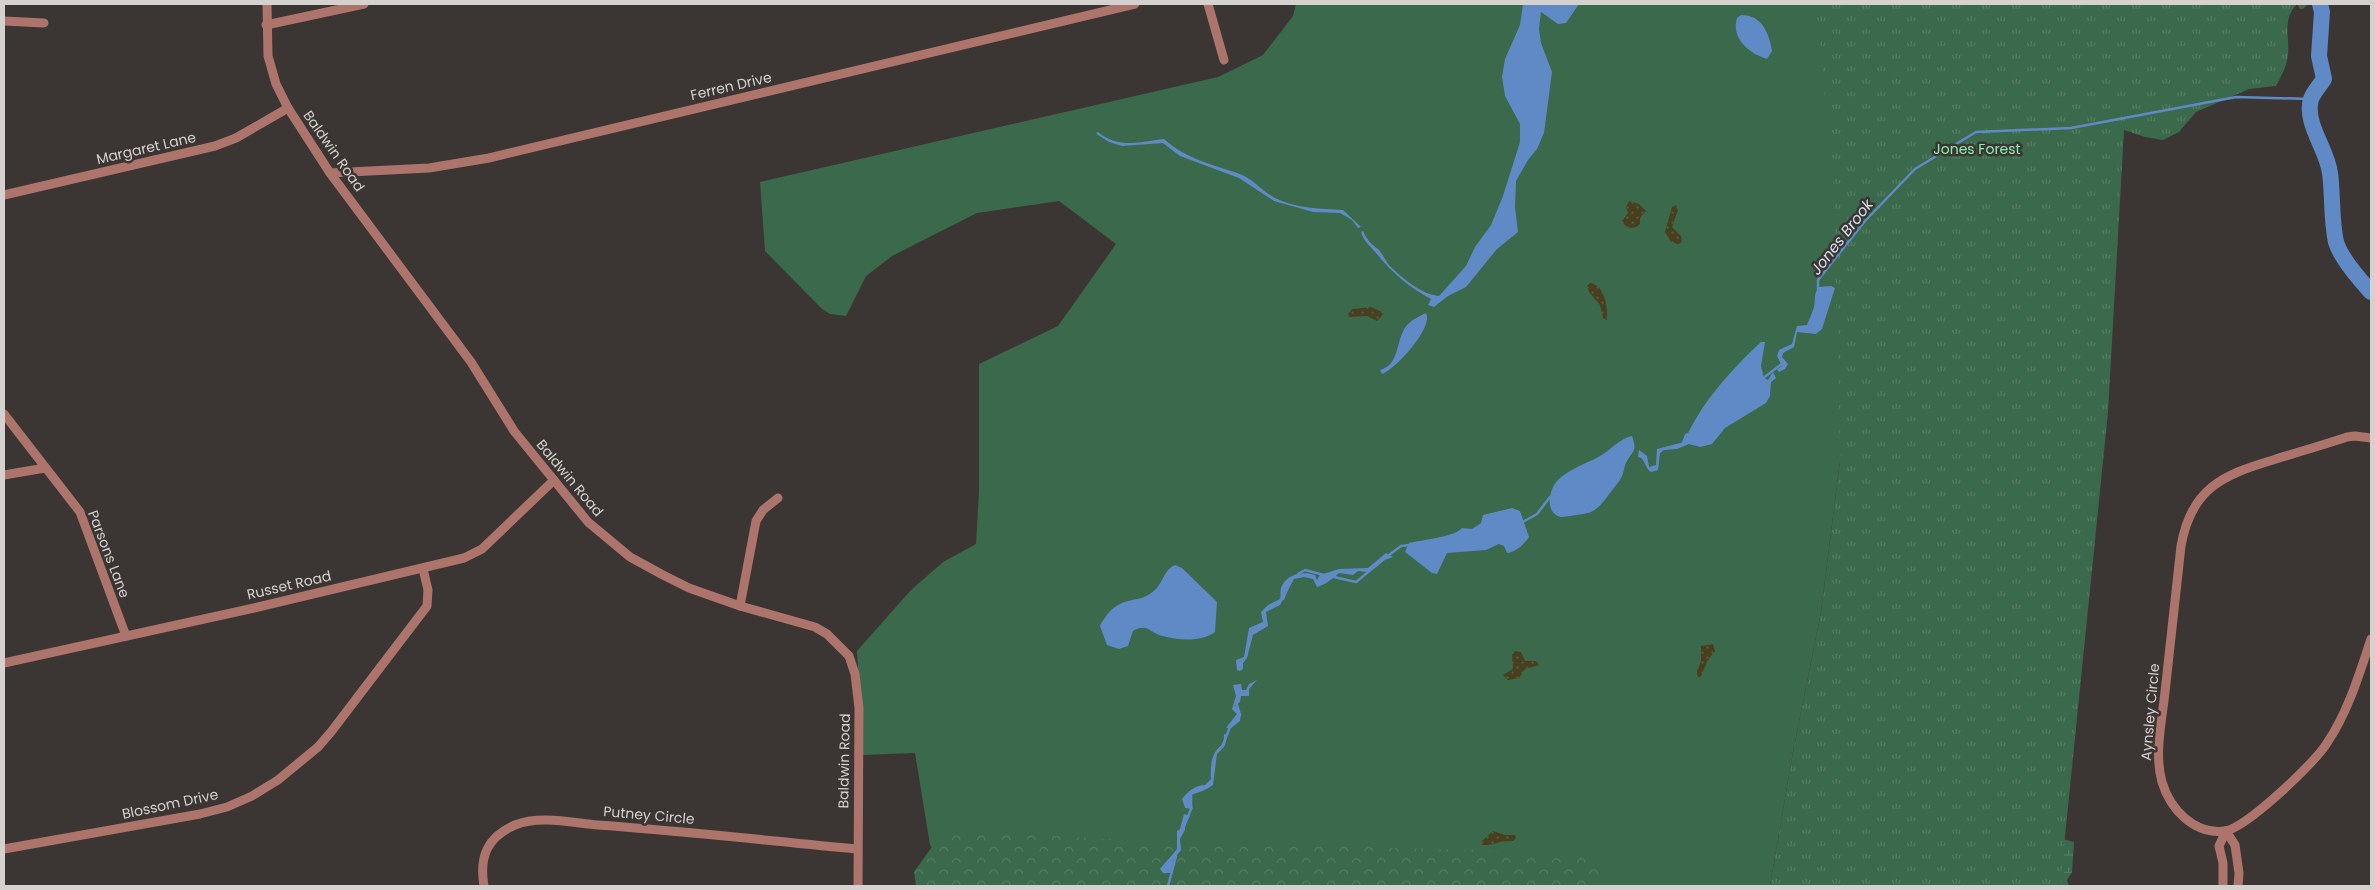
<svg xmlns="http://www.w3.org/2000/svg" width="2375" height="890" viewBox="0 0 2375 890" font-family="Poppins,sans-serif">
<style>
.grass{fill:#3a694b}
.forest{fill:url(#forest-crowns)}
.wetland{fill:url(#wetland-marsh)}
.sand{fill:url(#sand-dots)}
.park{fill:url(#park-tufts)}
.water{fill:#5f8ac5}
.lines{fill:none;stroke-linecap:round;stroke-linejoin:round}
.stream{stroke:#5f8ac5;stroke-width:2.5}
.river{stroke:#5f8ac5;stroke-width:16}
.minor{stroke:#ad746c;stroke-width:9}
.labels{text-anchor:middle;stroke-width:5;stroke-linejoin:round;paint-order:stroke}
.street-label{font-size:14px;fill:#d4d1cf;stroke:#3b3633}
.park-label{font-size:14px;fill:#89eead;stroke:#3b3633}
.water-label{font-size:15px;font-style:italic;fill:#d6e2f3;stroke:#3b3633}
</style>
<defs>
<pattern id="forest-crowns" width="20" height="18" patternUnits="userSpaceOnUse" patternTransform="scale(1.25)"><rect width="20" height="18" fill="#3a694b"/><path d="M2 6a3 3 0 1 1 6 0M12 15a3 3 0 1 1 6 0" fill="none" stroke="#567d64"/></pattern>
<pattern id="wetland-marsh" width="20" height="14" patternUnits="userSpaceOnUse" patternTransform="scale(1.25)"><rect width="20" height="14" fill="#3a694b"/><path d="M1 5h8M5 5V1M11 12h8M15 12V8" fill="none" stroke="#567d64"/></pattern>
<pattern id="sand-dots" width="8" height="8" patternUnits="userSpaceOnUse" patternTransform="scale(1.25)"><rect width="8" height="8" fill="#473f1e"/><path d="M2 2h.1M6 6h.1" fill="none" stroke="#615a3e" stroke-width="1.8" stroke-linecap="round"/></pattern>
<pattern id="park-tufts" width="24" height="20" patternUnits="userSpaceOnUse" patternTransform="scale(1.25)"><rect width="24" height="20" fill="#3a694b"/><path d="M3 7l-1-3M5 7V3M7 7l1-3M15 17l-1-3M17 17v-4M19 17l1-3" fill="none" stroke="#567d64"/></pattern>
</defs>
<rect width="100%" height="100%" fill="#3b3633"/>
<path class="grass" d="M1296 4H1822L1844 173 1840 461 1821 612 1793 752 1770 886H1310L948 869 930 845 915 753 863 755 857 651 910 591 943 562 976 544 979 492V364L1058 326 1116 244 1059 201 977 213 892 256 866 276 846 316 830 314 822 309 765 251 760 182 1218 77 1263 55 1293 16Z"/>
<path class="forest" d="M944 830 1125 840 1602 854 1599 886H916L914 872Z"/>
<path class="wetland" d="M2058 838 2074 842 2072 872 2067 880 2069 886H2014Z"/>
<g class="sand">
<path d="M1629 201 1639 204 1646 211 1640 218V224C1634 230 1626 229 1622 221L1628 213 1626 207Z"/>
<path d="M1676 205 1678 210 1672 227 1681 236 1682 242 1678 244 1671 242 1665 232 1672 207Z"/>
<path d="M1590 283C1605 285 1608 307 1607 320L1603 318 1600 305 1589 292 1587 286Z"/>
<path d="M1371 307 1384 313 1377 321 1367 316 1349 317 1348 314 1352 309Z"/>
<path d="M1713 644 1715 651 1708 660 1701 676 1698 678 1697 671 1701 661V646Z"/>
<path d="M1515 651 1521 652 1525 661H1536L1539 665 1525 669 1519 678 1508 680 1503 675 1513 669 1512 655Z"/>
<path d="M1493 831 1505 835H1515L1516 838 1513 841C1500 840 1493 846 1482 845L1481 842Z"/>
</g>
<path class="park" d="M1815 4H2308L2303 9H2300L2297 4C2280 22 2292 40 2287 61 2285 70 2280 78 2276 86L2249 89 2196 112 2179 132 2163 140 2145 137 2124 130 2108 412 2060 886H1770L1793 752 1821 612 1840 461 1833 173Z"/>
<g class="water">
<path d="M1523 4H1579L1566 23 1558 24 1541 12 1539 29 1541 43 1552 72 1544 133 1537 149 1528 160 1516 181 1515 207 1518 232 1497 249 1466 287 1448 296 1434 307 1428 305 1431 299C1409 287 1393 274 1377 254 1371 247 1364 242 1361 232L1363 231C1367 240 1371 244 1378 249 1382 253 1385 260 1389 265 1401 277 1422 295 1439 296L1466 266 1475 247 1491 225 1503 196 1520 142V124L1505 96 1502 77 1505 59 1520 25Z"/>
<path d="M1741 15C1762 15 1769 33 1772 51L1767 59C1748 53 1731 38 1737 18Z"/>
<path d="M1098 132C1119 149 1138 142 1164 139 1186 159 1214 165 1240 174 1253 179 1263 192 1275 198 1294 208 1322 209 1343 210L1361 227 1358 228 1352 220 1340 213 1313 212 1274 201 1239 178 1180 156 1163 143 1122 146 1109 142 1098 135 1096 133Z"/>
<path d="M1831 286 1835 288 1822 329 1816 334 1797 332 1794 347 1783 353 1782 357 1788 364 1785 369 1779 372 1777 369 1782 366 1777 356 1779 350 1792 344 1797 326 1807 325C1809 319 1812 314 1814 307 1816 298 1813 295 1819 287Z"/>
<path d="M1426 313C1434 327 1396 369 1382 374L1380 370C1401 365 1395 337 1408 324 1413 319 1420 316 1426 313Z"/>
<path d="M1761 342H1765L1761 366 1764 378 1768 380 1773 372 1776 378 1771 382 1770 396 1766 403 1725 428 1712 444 1700 447 1689 444 1677 449 1664 450 1660 453 1658 470 1651 472C1644 468 1646 458 1638 457L1639 450 1647 456 1649 467 1656 465 1657 449 1684 442C1700 404 1731 370 1761 342Z"/>
<path d="M1632 436C1638 453 1632 450 1626 463 1622 473 1625 474 1617 484 1610 492 1601 508 1591 512 1587 514 1564 517 1561 517 1544 513 1549 490 1557 481 1568 469 1586 464 1600 456 1611 450 1620 438 1632 436Z"/>
<path d="M1512 508 1520 511 1529 537C1523 545 1517 552 1507 553L1504 546 1499 544 1486 550 1447 553 1437 574 1432 573 1405 552 1409 543C1421 540 1455 537 1462 528L1472 529 1481 523 1483 515Z"/>
<path d="M1386 553 1393 557 1382 561 1368 572 1358 571 1353 575 1339 573C1334 578 1323 586 1317 587L1313 579 1304 577 1294 579 1280 605 1266 612 1268 626 1253 635 1247 658 1243 663V669L1240 671 1237 670 1236 660 1244 657 1249 628 1263 622 1261 612 1268 605 1280 599C1281 595 1280 592 1281 588 1286 574 1303 571 1315 575L1317 580 1320 575 1339 569 1368 568Z"/>
<path d="M1175 565 1182 568 1217 602 1215 632C1200 643 1176 640 1159 635 1154 633 1150 629 1145 628 1140 627 1137 629 1133 631L1128 646 1119 649 1107 645 1100 626C1101 622 1104 620 1106 616 1124 593 1139 606 1156 589 1164 580 1164 570 1175 565Z"/>
<path d="M1257 680 1249 689V696H1241L1240 702 1235 705 1241 714 1240 721 1231 728H1226L1237 714 1232 709 1236 696 1233 685 1241 684 1242 690H1246L1249 684Z"/>
<path d="M1224 734 1227 735C1225 747 1226 745 1217 754L1213 785C1206 790 1198 793 1190 795L1193 809 1185 808 1182 799C1188 791 1196 785 1205 785L1211 779C1210 767 1211 750 1224 744Z"/>
<path d="M1184 814 1190 816 1185 821V830L1180 839 1181 850 1174 859 1171 873H1163L1160 869C1165 862 1172 856 1177 849V831L1180 829Z"/>
</g>
<g class="lines">
<g class="stream">
<path d="M1818 293V280L1865 221 1915 169 1976 132 2071 128 2236 97 2311 99"/>
<path d="M1762 379 1783 363"/>
<path d="M1683 443 1686 435 1689 434"/>
<path d="M1521 523 1537 514 1550 497"/>
<path d="M1389 555 1401 546 1410 545"/>
<path d="M1298 574 1305 570 1324 575"/>
<path d="M1334 577 1356 582 1384 559"/>
<path d="M1283 599 1287 589"/>
<path d="M1236 701 1240 715"/>
<path d="M1222 747 1230 727"/>
<path d="M1183 829 1191 809V794"/>
<path d="M1168 886 1176 856"/>
</g>
<path class="river" d="M2320 4 2322 12 2319 56 2324 79C2320 85 2313 93 2311 99 2304 123 2327 149 2330 173 2333 196 2331 219 2336 242 2341 259 2360 280 2371 292"/>
<g class="minor">
<path d="M267 4 268 56 276 84 288 108 330 173 471 362 514 431 588 522 630 557 663 575 689 588 740 606 815 627 827 634 849 656 855 674 859 708 858 886"/>
<path d="M1208 4 1224 60"/>
<path d="M4 21 44 23"/>
<path d="M266 25 364 4"/>
<path d="M330 173 429 168 489 158 1135 4"/>
<path d="M4 195 215 146 236 138 288 108"/>
<path d="M4 414 80 512 126 636"/>
<path d="M2371 438 2355 436 2347 437C2323 445 2298 452 2273 460 2222 475 2191 489 2181 546 2176 595 2170 643 2165 692 2162 721 2154 754 2162 782 2170 809 2194 835 2225 831 2246 828 2315 763 2327 743 2348 712 2359 675 2371 639"/>
<path d="M4 475 45 468"/>
<path d="M740 606 756 521 763 510 778 498"/>
<path d="M4 663 254 608 464 558 482 549 554 480"/>
<path d="M2226 831 2235 845 2239 873 2238 886"/>
<path d="M4 849 200 814 227 807 252 796 278 780 318 747 331 732 427 606 428 590 423 569"/>
<path d="M484 886C479 857 487 837 515 825 540 815 573 823 598 825 685 831 771 841 857 849"/>
<path d="M2223 886V863L2219 846 2226 831"/>
</g>
</g>
<g class="labels">
<g class="street-label">
<text transform="translate(731 86) rotate(-13)" y="5">Ferren Drive</text>
<text transform="translate(146 148) rotate(-13)" y="5">Margaret Lane</text>
<text transform="translate(334 151) rotate(55)" y="5">Baldwin Road</text>
<text transform="translate(570 478) rotate(50)" y="5">Baldwin Road</text>
<text transform="translate(109 554) rotate(69)" y="5">Parsons Lane</text>
<text transform="translate(289 585) rotate(-13)" y="5">Russet Road</text>
<text transform="translate(2150 712) rotate(-85)" y="5">Aynsley Circle</text>
<text transform="translate(844 761) rotate(-89)" y="5">Baldwin Road</text>
<text transform="translate(170 804) rotate(-12)" y="5">Blossom Drive</text>
<text transform="translate(649 815) rotate(5)" y="5">Putney Circle</text>
</g>
<g class="park-label">
<text x="1977" y="154">Jones Forest</text>
</g>
<g class="water-label">
<text transform="translate(1842 237) rotate(-52)" y="5">Jones Brook</text>
</g>
</g>
<rect width="2375" height="890" fill="none" stroke="#d4d1cf" stroke-width="10"/>
</svg>
